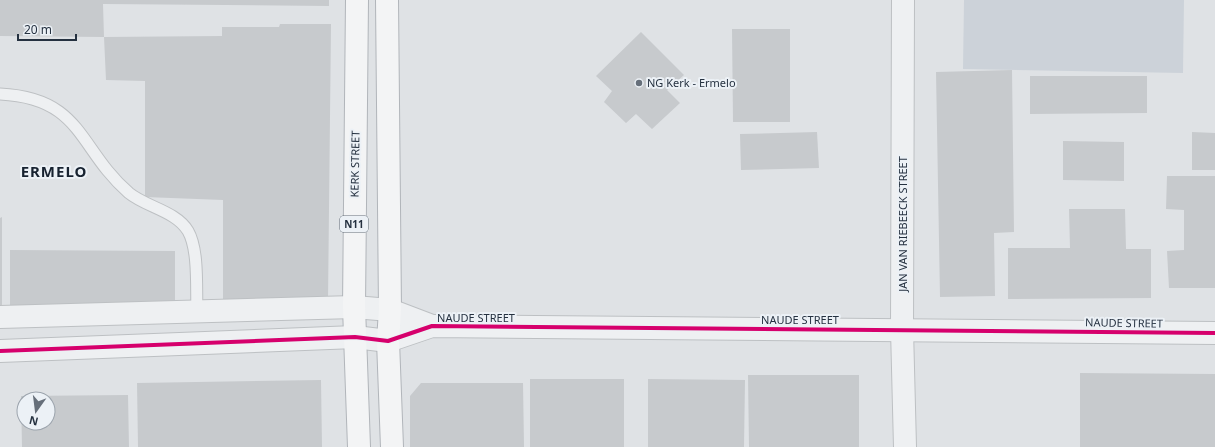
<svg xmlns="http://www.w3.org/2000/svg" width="1215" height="447" viewBox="0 0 1215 447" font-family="'Noto Sans',sans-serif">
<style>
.built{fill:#ccd2d9}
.building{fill:#c7cacd;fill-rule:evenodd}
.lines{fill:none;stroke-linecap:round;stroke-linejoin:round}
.service-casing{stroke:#bdc0c3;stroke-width:13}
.minor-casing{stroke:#bdc0c3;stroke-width:24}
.trunk-casing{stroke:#b1b5ba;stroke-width:24}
.service{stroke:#eef0f2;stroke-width:11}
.minor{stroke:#eef0f2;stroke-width:22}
.trunk{stroke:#f3f4f5;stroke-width:22}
.cycleway-casing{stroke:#ecf1f6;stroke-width:6}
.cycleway{stroke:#d6006c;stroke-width:4}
.poi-dot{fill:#666f7a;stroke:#ecf1f6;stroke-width:1.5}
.labels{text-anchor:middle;stroke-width:4;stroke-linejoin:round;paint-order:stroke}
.shield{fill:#ecf1f6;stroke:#616b77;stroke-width:1}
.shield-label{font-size:10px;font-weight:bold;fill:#253140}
.poi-label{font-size:11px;fill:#253140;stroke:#ecf1f6;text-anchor:start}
.street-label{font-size:11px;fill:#253140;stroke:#ecf1f6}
.district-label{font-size:15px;font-weight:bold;letter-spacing:1px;fill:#172230;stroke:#ecf1f6}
</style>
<rect width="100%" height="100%" fill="#dfe2e5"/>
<path class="built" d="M964 0H1184L1183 73 963 69Z"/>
<g class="building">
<path d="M0 0H329V6L103 4 104 37 0 36Z"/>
<path d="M280 24H331L328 301 223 302V200L145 197V81L106 80 104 37 222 36V27H279Z"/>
<path d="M732 29H790V122H733Z"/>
<path d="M641 32 684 75 667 90 680 103 652 129 636 114 626 123 604 102 612 91 596 76Z"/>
<path d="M1012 70 1014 232 994 233 995 296 940 297 936 72Z"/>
<path d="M1030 76H1147V113L1030 114Z"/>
<path d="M817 132 819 168 741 170 740 134Z"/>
<path d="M1192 132 1215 133V170H1192Z"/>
<path d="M1063 141 1124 142V181L1063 180Z"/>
<path d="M1167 176H1215V288H1169L1167 251 1184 250V210L1166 209Z"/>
<path d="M1069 209H1125L1126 249H1151V298L1008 299V248H1070Z"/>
<path d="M2 217V309H0V218Z"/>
<path d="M10 250 175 251V309L10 308Z"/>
<path d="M1080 373 1215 374V447H1080Z"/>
<path d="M748 375H859V447H749Z"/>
<rect x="530" y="379" width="94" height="68"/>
<path d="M648 379 745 380 744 447H648Z"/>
<path d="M321 380 322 447H138L137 383Z"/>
<path d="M421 383H523L524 447H410V396Z"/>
<path d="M128 395 129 447H22L21 396ZM24 399H48V423H24Z"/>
</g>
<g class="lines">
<g class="service-casing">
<path id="service" d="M0 94C83 98 78 149 129 193 146 207 176 211 188 231 199 250 196 289 197 312"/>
</g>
<g class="minor-casing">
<g id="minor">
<path d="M903 0 902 329 905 447"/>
<path d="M0 317 354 307 390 310 432 326"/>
<path d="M0 351 355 337 388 341 432 326 1215 333"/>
</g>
</g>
<g class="trunk-casing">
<g id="trunk">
<path d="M357 0 354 307 359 447"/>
<path d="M387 0 390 310 388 341 392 447"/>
</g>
</g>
<use href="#service" class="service"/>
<use href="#minor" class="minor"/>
<use href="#trunk" class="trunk"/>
<g class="cycleway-casing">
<path id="cycleway" d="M0 351 355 337 388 341 432 326 1215 333"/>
</g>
<use href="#cycleway" class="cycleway"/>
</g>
<circle class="poi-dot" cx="639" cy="83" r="4"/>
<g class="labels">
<rect class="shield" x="340" y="216" width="28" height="16" rx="3"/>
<g class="shield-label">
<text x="354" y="228">N11</text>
</g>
<g class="poi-label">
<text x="647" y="87">NG Kerk - Ermelo</text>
</g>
<g class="street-label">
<text transform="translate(355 164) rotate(-89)" y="4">KERK STREET</text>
<text transform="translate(903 224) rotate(-90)" y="4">JAN VAN RIEBEECK STREET</text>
<text x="476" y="322">NAUDE STREET</text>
<text x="800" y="324">NAUDE STREET</text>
<text transform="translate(1124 323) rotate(1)" y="4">NAUDE STREET</text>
</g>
<g class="district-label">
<text x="54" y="177">ERMELO</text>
</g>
</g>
<g transform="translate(36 411) rotate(194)"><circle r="19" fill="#ecf1f6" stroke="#9ca4ad"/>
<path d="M0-3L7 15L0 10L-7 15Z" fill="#666f7a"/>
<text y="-6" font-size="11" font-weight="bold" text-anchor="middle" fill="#253140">N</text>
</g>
<path d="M18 34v6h58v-6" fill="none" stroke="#253140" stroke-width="2"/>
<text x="24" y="34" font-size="12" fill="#253140" stroke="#ecf1f6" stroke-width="3" paint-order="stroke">20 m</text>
</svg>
